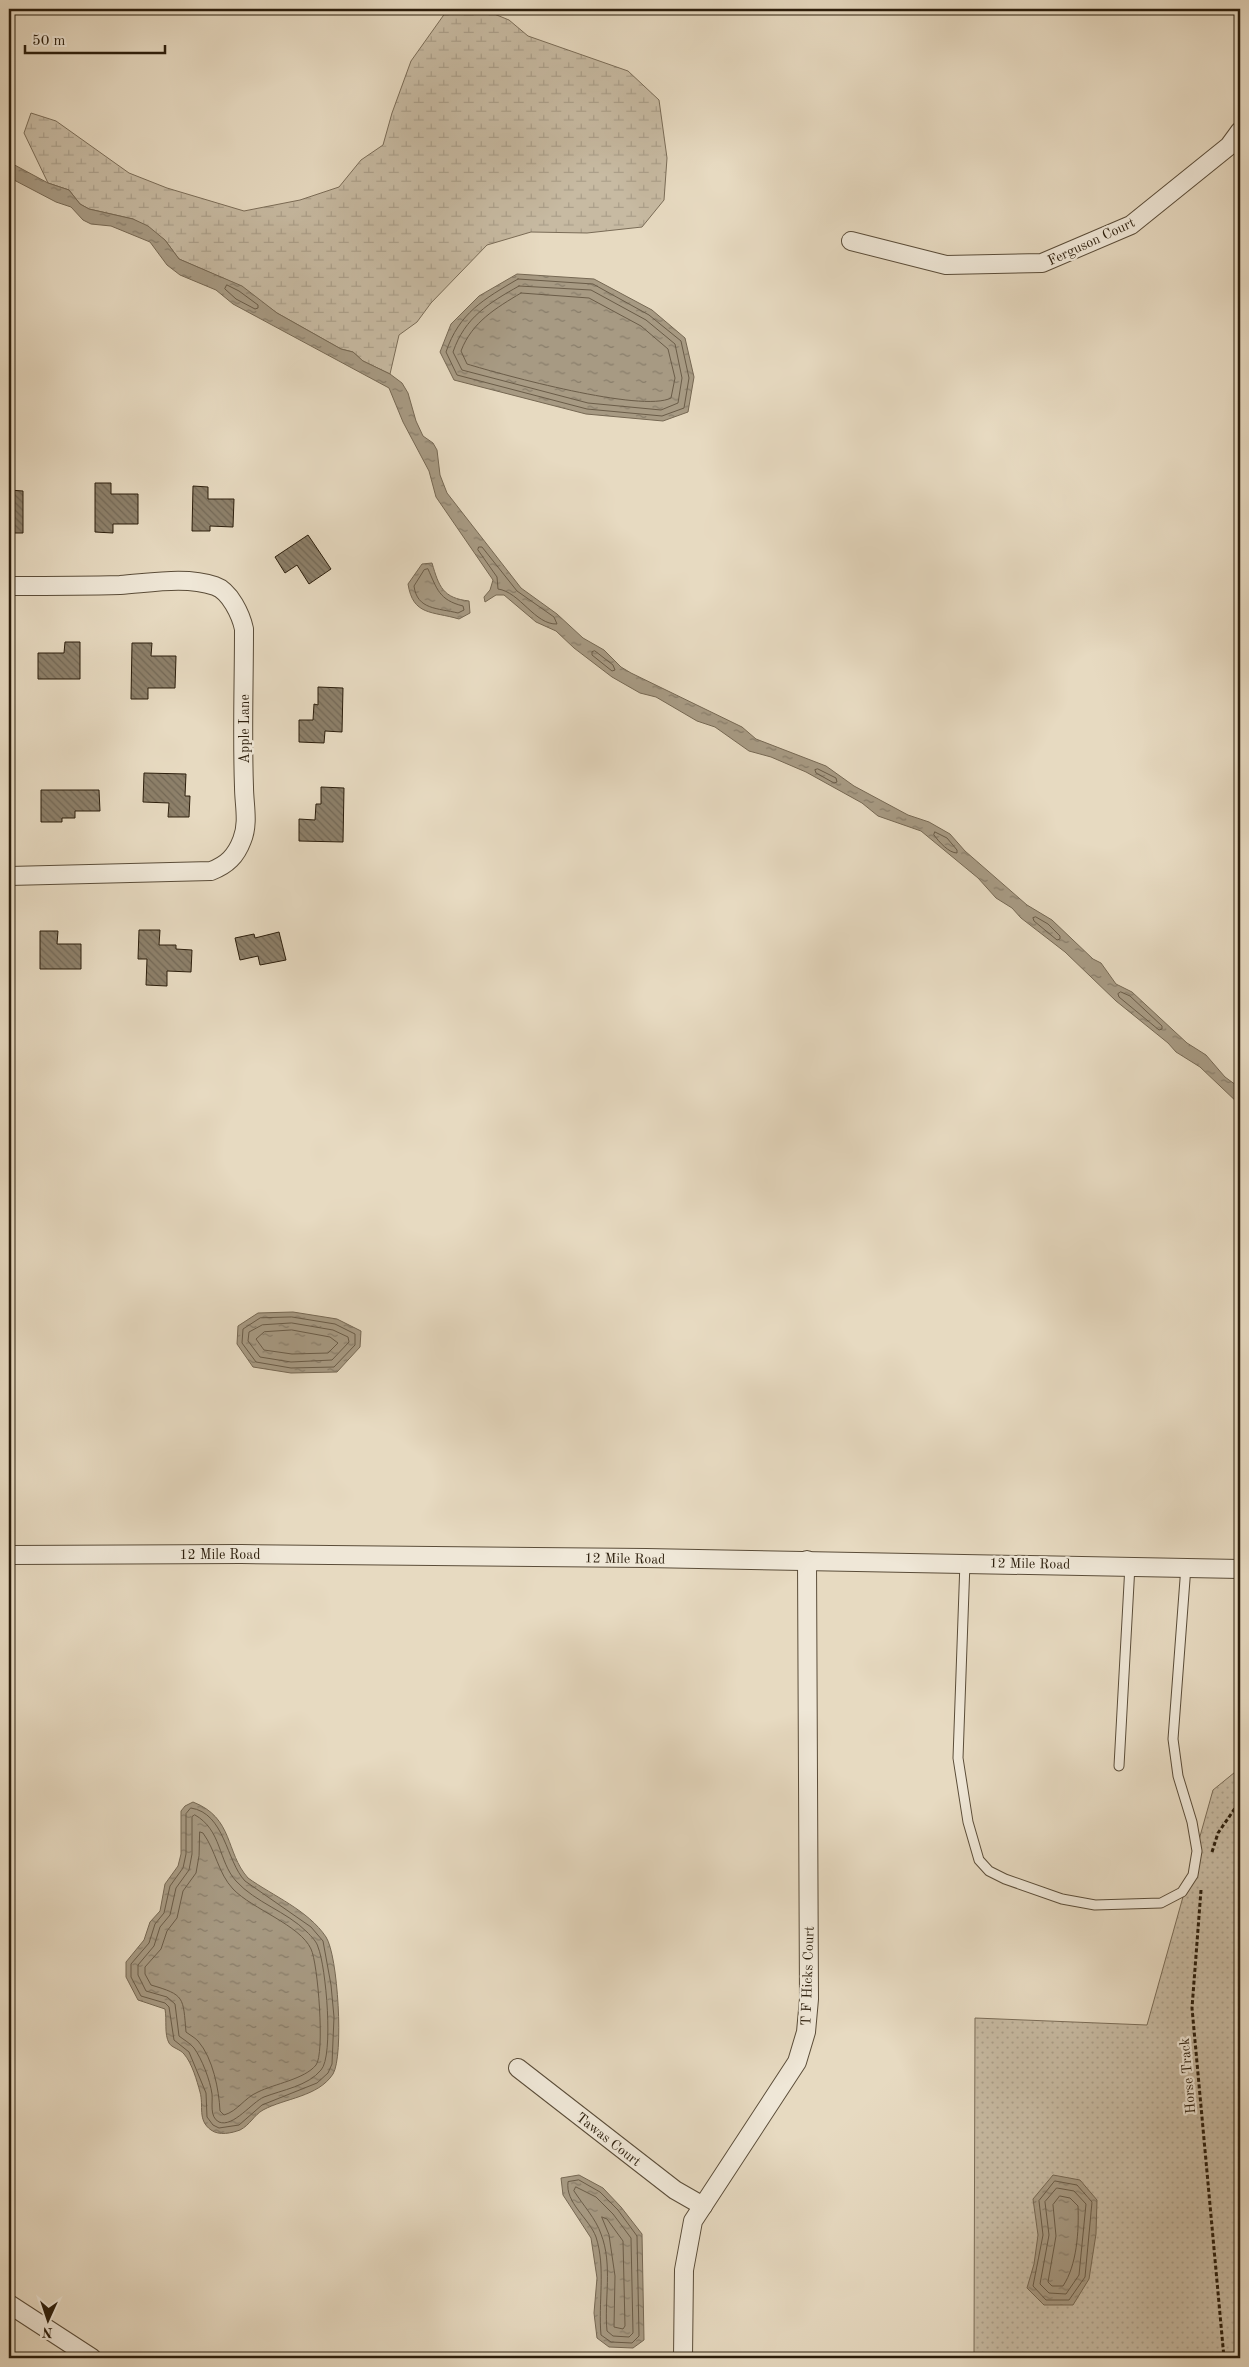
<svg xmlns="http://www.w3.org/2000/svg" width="1249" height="2367" viewBox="0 0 1249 2367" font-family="'Old Standard TT',serif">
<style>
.grass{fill:url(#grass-dots);stroke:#7a6c57}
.wetland{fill:url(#wetland-marsh);stroke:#7a6c57}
.water{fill:url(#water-ripples);stroke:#766853}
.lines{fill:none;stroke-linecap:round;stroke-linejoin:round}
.shore{stroke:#6a5c48;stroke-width:1}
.building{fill:url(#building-back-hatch);stroke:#2c1e0c}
.lane-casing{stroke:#5b4d39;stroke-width:11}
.street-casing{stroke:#5b4d39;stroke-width:20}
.path{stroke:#2c1e0c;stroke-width:3;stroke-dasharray:4 2.5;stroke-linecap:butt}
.lane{stroke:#efe7d7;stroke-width:9}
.street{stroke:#efe7d7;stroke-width:18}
.labels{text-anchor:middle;stroke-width:4.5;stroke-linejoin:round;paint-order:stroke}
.street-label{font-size:14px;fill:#2c1e0c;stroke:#efe7d7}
</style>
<defs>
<pattern id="grass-dots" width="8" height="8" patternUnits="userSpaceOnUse" patternTransform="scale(1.25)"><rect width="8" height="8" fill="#c7baa2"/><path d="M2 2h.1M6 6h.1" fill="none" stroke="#ab9f8a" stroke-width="1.8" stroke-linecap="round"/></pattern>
<pattern id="wetland-marsh" width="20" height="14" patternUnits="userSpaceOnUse" patternTransform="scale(1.25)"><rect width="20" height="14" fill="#c7baa2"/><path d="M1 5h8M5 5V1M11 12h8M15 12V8" fill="none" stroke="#ab9f8a"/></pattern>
<pattern id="water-ripples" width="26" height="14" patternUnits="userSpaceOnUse" patternTransform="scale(1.25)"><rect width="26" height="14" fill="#a79a83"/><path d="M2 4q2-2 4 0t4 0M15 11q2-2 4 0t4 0" fill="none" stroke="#887d6a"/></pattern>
<pattern id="building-back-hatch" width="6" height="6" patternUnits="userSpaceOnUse" patternTransform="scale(1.25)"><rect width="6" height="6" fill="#8d806a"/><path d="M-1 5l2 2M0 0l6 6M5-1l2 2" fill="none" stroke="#736856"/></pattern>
</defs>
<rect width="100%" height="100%" fill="#e7dac1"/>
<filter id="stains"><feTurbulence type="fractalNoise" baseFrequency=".004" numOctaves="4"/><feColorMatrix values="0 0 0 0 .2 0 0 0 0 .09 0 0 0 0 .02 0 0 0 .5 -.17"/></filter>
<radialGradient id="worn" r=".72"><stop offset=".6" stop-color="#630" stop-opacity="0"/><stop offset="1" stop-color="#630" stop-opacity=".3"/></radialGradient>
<path class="grass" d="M1240 1768V2358H974L975 2018 1147 2025 1213 1790Z"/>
<path class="wetland" d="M448 9H482L509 20 528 36 628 71 659 100 667 158 664 200 642 227 587 233 531 232 487 245 431 303 417 322 399 335 390 374 363 361 353 352 341 349 277 313 234 283 179 259 165 240 133 219 89 209 80 204 69 190 48 183 24 133 31 113 56 121 129 173 167 188 244 211 300 200 339 187 361 160 383 145 392 113 411 61Z"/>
<g class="water">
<path d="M9 162 48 183 69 190 80 204 89 209 133 219 148 226 165 240 179 259 242 286 277 313 341 349 353 352 363 361 390 374 402 383 408 393 416 421 423 436 433 443 437 450 440 475 447 493 521 588 557 614 583 638 604 650 621 667 631 673 742 727 756 739 826 766 854 786 908 815 929 822 950 834 965 851 1027 905 1052 920 1093 959 1101 963 1116 984 1132 992 1187 1043 1206 1055 1225 1077 1240 1088V1105L1200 1067 1176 1052 1168 1043 1116 1001 1065 952 1021 918 1012 908 996 898 978 878 921 831 878 816 862 803 806 772 771 757 749 751 715 727 697 721 656 697 640 693 612 677 574 648 556 631 536 622 504 595H496L485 602 484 597 490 590 493 580 436 497 429 471 403 422 389 388 233 304 216 290 180 275 167 265 150 242 111 226 91 224 83 220 71 207 56 202 14 180 9 178Z"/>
<path d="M517 274 594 279 652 310 685 338 694 377 688 412 663 421 586 414 454 380 440 352 451 324 479 296Z"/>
<path d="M432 563C439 587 443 598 469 601L470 613 459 619C432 611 413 616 408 584L422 564Z"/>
<path d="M293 1312 337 1319 361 1331 360 1347 337 1372 291 1373 253 1367 237 1344 238 1326 258 1313Z"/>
<path d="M193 1802C234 1818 225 1852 248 1878 273 1896 308 1910 326 1937 338 1955 344 2056 333 2074 318 2097 285 2098 263 2110 254 2115 250 2125 240 2130 232 2133 219 2136 211 2130 197 2120 204 2106 200 2092 197 2081 192 2063 184 2054 180 2049 172 2048 169 2043 164 2034 167 2020 165 2009L138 2000 126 1977V1962L144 1940 150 1922 160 1911 165 1884 178 1866 181 1854V1811L185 1806Z"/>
<path d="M579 2175 603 2188 621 2207 642 2234 644 2340 633 2348 609 2347 597 2338 594 2313 597 2278 591 2238 563 2195 561 2178Z"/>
<path d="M1053 2175 1080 2180 1097 2200 1096 2234 1089 2279 1073 2305H1044L1027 2288 1034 2264 1038 2235 1033 2199Z"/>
</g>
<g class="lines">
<g class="shore">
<path d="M518 279 593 284 649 315 681 341 689 378 684 408 662 416 587 409 457 375 446 352C459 313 484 299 518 279Z"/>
<path d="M227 285 239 291 258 305V308L255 309 236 299 225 289Z"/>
<path d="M519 286 591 290 646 320 675 344 682 378 678 403 661 410 588 403 462 370 453 352C465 317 489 303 519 286Z"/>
<path d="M521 293 589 298 641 326 668 349 675 378 671 398C642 413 503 375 467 364L461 351C472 322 496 308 521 293Z"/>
<path d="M479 547H482L517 591 554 617 557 624C535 625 520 592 498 589L497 577 478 550Z"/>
<path d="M428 569C437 589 439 600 463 606L464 610 458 613C438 608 417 610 414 586L424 570Z"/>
<path d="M595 651 613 665 615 670 612 671 592 655V652Z"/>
<path d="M818 769 836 778 837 782 834 783 816 773 815 770Z"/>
<path d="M935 832 947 838 957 850V853C949 853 939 842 934 835Z"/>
<path d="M1036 917 1048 924 1060 936V939L1057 940 1034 921 1033 918Z"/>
<path d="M1121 992 1130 996 1162 1026V1029L1159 1030 1119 997 1118 994Z"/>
<path d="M292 1317 335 1324 355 1334V1345L334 1367 291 1368 256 1362 242 1343 243 1329 260 1318Z"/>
<path d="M292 1323 333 1330 348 1337 349 1342 332 1360 291 1362 260 1357 248 1341 249 1332 262 1325Z"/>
<path d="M292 1330 330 1337 338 1343 328 1353 292 1354 264 1350 256 1339 264 1332Z"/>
<path d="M191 1808C225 1813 226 1861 245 1881L311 1927 323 1941 331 1985 334 2017 332 2064 328 2073 317 2083 262 2105 239 2125 219 2128 213 2125 207 2117 206 2093 189 2052 174 2040 169 2007 165 2003 141 1996 131 1977V1964L149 1943 155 1924 164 1913 170 1886 183 1868 186 1854V1814Z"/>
<path d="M195 1815C222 1830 218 1861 236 1881 256 1903 286 1911 307 1932 311 1936 317 1942 318 1947 326 1966 334 2056 321 2070 308 2086 282 2090 264 2097 252 2102 233 2128 219 2122 209 2117 213 2102 212 2094 210 2080 202 2059 194 2048 190 2043 184 2040 179 2036L175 2004 167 1997 146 1991 138 1975V1965L154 1946 160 1927 170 1915 176 1888 189 1870 192 1854V1817Z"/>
<path d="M200 1832 203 1833C216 1851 218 1873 233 1889 252 1909 300 1925 311 1949 318 1963 325 2054 316 2065 305 2079 274 2084 258 2092 244 2098 238 2111 224 2115L220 2111C219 2090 213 2058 198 2041 194 2037 190 2035 186 2032 183 1997 185 1995 151 1985L145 1974V1967L161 1949 167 1931 177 1918 183 1891 196 1873 199 1856Z"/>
<path d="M579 2180 600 2192 618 2210 637 2236 639 2336 632 2343 611 2342 601 2335C598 2303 606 2268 596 2237 589 2218 565 2203 568 2182Z"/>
<path d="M1055 2181 1077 2185 1092 2202 1085 2277 1069 2300H1046L1033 2286 1043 2235 1039 2201Z"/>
<path d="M576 2187 596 2197 613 2214 631 2238 633 2333 629 2337 613 2336 607 2331C604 2300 613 2265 601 2234 596 2219 583 2205 574 2191Z"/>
<path d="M1057 2188 1074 2191 1086 2204 1079 2275 1066 2294 1049 2293 1040 2284 1049 2235 1045 2202Z"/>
<path d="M1060 2196 1070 2198 1078 2206C1079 2231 1077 2265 1063 2286H1052L1048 2282 1056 2236 1053 2205Z"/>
<path d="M602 2217 607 2219 623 2241 625 2326 623 2329 614 2327 615 2276 609 2235Z"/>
</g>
</g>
<g class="building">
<path d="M95 483H111V494H138V524H113V533L95 532Z"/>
<path d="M193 486 208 487V499H234L233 527 210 526V531H192Z"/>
<path d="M9 490 23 491V533H9Z"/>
<path d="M308 535 331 569 309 584 297 565 285 573 275 557Z"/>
<path d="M65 642H80V679H38V653H64Z"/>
<path d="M132 643H152L151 656H176L175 688H148V699H131Z"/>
<path d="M318 687 343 688 342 732 325 731 324 743 299 742V720H313L314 704 318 705Z"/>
<path d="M144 773 186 774 185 796H190L189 817H168L169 803 143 802Z"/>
<path d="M321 787 344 788 343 842 299 841V819L315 820 316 804H321Z"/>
<path d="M41 790H99L100 811H75V818H62V822H41Z"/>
<path d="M139 930H160L159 945H176V949L192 950 191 972 167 971V986L146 985 147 959H138Z"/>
<path d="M40 931H58L57 944H81V969H40Z"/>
<path d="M279 932 286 960 260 965 258 956 240 960 235 938 254 934 255 938Z"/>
</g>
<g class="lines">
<g class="lane-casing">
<g id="lane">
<path d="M965 1562 958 1758 968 1822 979 1860 989 1871 1005 1879 1062 1899 1095 1905 1161 1903 1182 1892 1193 1875 1197 1851 1192 1822 1178 1776 1173 1739 1186 1566"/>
<path d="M1119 1766 1130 1565"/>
</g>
</g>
<g class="street-casing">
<g id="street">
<path d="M851 241 946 265 1042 263 1131 225 1229 146 1240 131"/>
<path d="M9 586C46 586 83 586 120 585 150 583 186 576 215 586 230 591 241 615 244 629 244 682 242 734 244 787 244 804 249 823 242 840 236 856 227 865 211 871L9 876"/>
<path d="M9 1555 241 1554 646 1558 1240 1569"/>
<path d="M518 2068 675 2190 703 2206"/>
<path d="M9 2304 92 2358"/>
<path d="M683 2358 684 2270 693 2221 797 2062 806 2032 809 1999 807 1560"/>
</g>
</g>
<g class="path">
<path d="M1212 1852 1218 1833 1240 1801"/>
<path d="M1201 1890 1192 2008 1224 2358"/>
</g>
<use href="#lane" class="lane"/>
<use href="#street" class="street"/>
</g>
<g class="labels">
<g class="street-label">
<text transform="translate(1091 241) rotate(-25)" y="5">Ferguson Court</text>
<text transform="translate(244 729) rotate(-90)" y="5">Apple Lane</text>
<text x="220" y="1559">12 Mile Road</text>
<text transform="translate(625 1558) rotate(1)" y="5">12 Mile Road</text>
<text transform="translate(1030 1563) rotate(1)" y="5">12 Mile Road</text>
<text transform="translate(807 1976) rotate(-88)" y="5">T F Hicks Court</text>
<text transform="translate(1187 2076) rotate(-95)" y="5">Horse Track</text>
<text transform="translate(609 2139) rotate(38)" y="5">Tawas Court</text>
</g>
</g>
<rect width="1249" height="2367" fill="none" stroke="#e7dac1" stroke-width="30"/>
<rect x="10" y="10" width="1229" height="2347" fill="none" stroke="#2c1e0c" stroke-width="2.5"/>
<rect x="15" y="15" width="1219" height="2337" fill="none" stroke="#2c1e0c"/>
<g transform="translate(48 2320) rotate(183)" stroke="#efe7d7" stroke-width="4" paint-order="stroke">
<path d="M0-4L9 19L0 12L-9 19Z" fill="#2c1e0c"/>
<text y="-8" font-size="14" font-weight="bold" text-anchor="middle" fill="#2c1e0c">N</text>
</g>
<path d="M25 45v8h140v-8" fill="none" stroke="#2c1e0c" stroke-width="2.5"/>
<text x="32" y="45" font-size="15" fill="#2c1e0c" stroke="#efe7d7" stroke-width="4" paint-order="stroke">50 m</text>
<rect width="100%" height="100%" filter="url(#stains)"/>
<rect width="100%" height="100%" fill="url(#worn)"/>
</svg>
